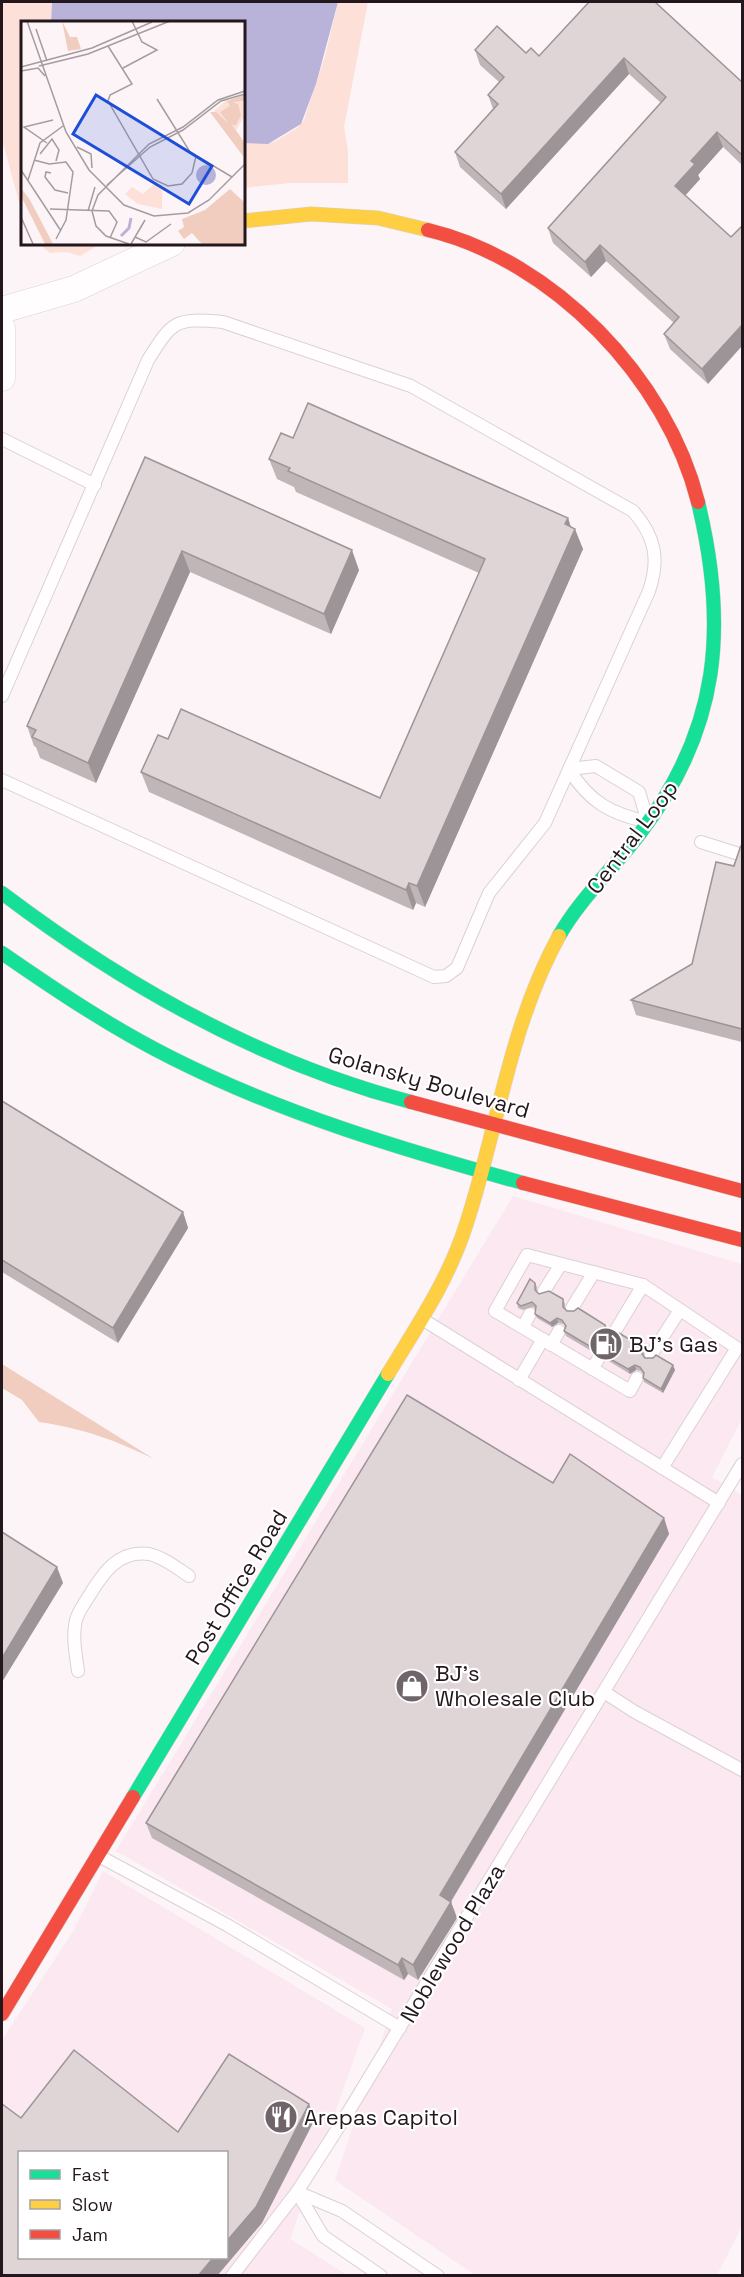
<svg xmlns="http://www.w3.org/2000/svg" width="744" height="2277" viewBox="0 0 744 2277" font-family="'Space Grotesk',sans-serif">
<style>
.built{fill:#fbe8f1;fill-rule:evenodd}
.green{fill:#fde1d8}
.forest{fill:#f1cdc0}
.water{fill:#bab3d9}
.lines{fill:none;stroke-linecap:round;stroke-linejoin:round}
.lane-casing{stroke:#dbd1d5;stroke-width:14}
.street-casing{stroke:#dbd1d5;stroke-width:27}
.fast-casing{stroke:#dbd1d5;stroke-width:15}
.slow-casing{stroke:#dbd1d5;stroke-width:15}
.jam-casing{stroke:#dbd1d5;stroke-width:15}
.lane{stroke:#fffdfe;stroke-width:12}
.street{stroke:#fffdfe;stroke-width:26}
.fast{stroke:#16e098;stroke-width:14}
.slow{stroke:#ffcf43;stroke-width:14}
.jam{stroke:#f24e42;stroke-width:14}
.wall{fill:#c0b6b8}
.shaded-wall{fill:#9c9496}
.building{fill:#dfd4d6;stroke:#9c9496;stroke-width:1.5}
.labels{text-anchor:middle;stroke-width:4.5;stroke-linejoin:round;paint-order:stroke}
.street-label{font-size:22px;fill:#23171d;stroke:#fff}
.poi-label{font-size:22px;fill:#23171d;stroke:#fff;text-anchor:start}
.inset-river{fill:none;stroke:#bab3d9;stroke-width:3}
.inset-road{fill:none;stroke:#a59ca0;stroke-width:1.5}
.view{fill:#1d4ed8;fill-opacity:0.15;stroke:#1d4ed8;stroke-width:3}
.inset-edge{fill:none;stroke:#23171d;stroke-width:3}
</style>
<rect width="100%" height="100%" fill="#fcf4f7"/>
<g class="built">
<path d="M513 1196 742 1264V1419L712 1477 742 1495V2226L717 2275H475L335 2180 392 2009 116 1851Z"/>
<path d="M103 1871 365 2028 290 2239 347 2275 2 2276V2040L74 1930ZM20 2152H226V2258H20Z"/>
</g>
<g class="green">
<path d="M2 2H52L51 22H22V213L3 143Z"/>
<path d="M338 2H368L344 127 348 150V183H290L243 188V143L274 142 297 128 304 120 325 56Z"/>
<path d="M38 243H102L80 256 67 252 50 253Z"/>
</g>
<path class="forest" d="M2 1364 154 1459C112 1439 85 1429 39 1422L22 1400 2 1388Z"/>
<path class="water" d="M52 2H338L316 84 301 124 268 144 243 143V22H51Z"/>
<g class="lines">
<g class="lane-casing">
<g id="lane">
<path d="M2 439 95 485"/>
<path d="M2 696 148 360C173 320 175 318 223 322L411 386 633 511C655 536 660 559 649 591L545 823 489 893 457 968 446 976 434 977 2 780"/>
<path d="M596 766 639 792 648 822C611 814 589 802 569 769Z"/>
<path d="M701 842 742 855"/>
<path d="M544 1291 561 1264"/>
<path d="M572 1308 594 1272"/>
<path d="M422 1319 719 1503"/>
<path d="M523 1327 530 1314"/>
<path d="M614 1333 643 1285"/>
<path d="M551 1345 559 1331"/>
<path d="M651 1355 680 1310"/>
<path d="M592 1369 600 1356"/>
<path d="M637 1378 630 1391 495 1311 527 1255 643 1285 737 1348 662 1468"/>
<path d="M519 1380 543 1339"/>
<path d="M78 1671C76 1655 72 1637 76 1620 78 1612 84 1604 89 1596 103 1573 118 1550 149 1554 163 1557 177 1568 189 1576"/>
<path d="M604 1692 635 1712 742 1770"/>
<path d="M99 1856 227 1925 400 2028"/>
<path d="M297 2192 342 2211 438 2276"/>
<path d="M297 2192 323 2236 381 2276"/>
<path d="M232 2276 297 2192 347 2114 742 1464"/>
</g>
</g>
<g class="street-casing">
<g id="street">
<path d="M2 310 74 289 172 243"/>
<path d="M2 328V378"/>
</g>
</g>
<g class="fast-casing">
<g id="fast">
<path d="M2 893C125 986 262 1063 411 1102"/>
<path d="M559 936C581 897 615 867 641 832 720 728 728 626 698 502"/>
<path d="M2 953C57 991 112 1028 172 1058 283 1114 404 1150 523 1183"/>
<path d="M133 1797 388 1374"/>
</g>
</g>
<g class="slow-casing">
<g id="slow">
<path d="M243 221 311 214 378 218 428 230"/>
<path d="M388 1374C417 1326 449 1279 466 1225 498 1128 509 1027 559 936"/>
</g>
</g>
<g class="jam-casing">
<g id="jam">
<path d="M428 230C553 260 667 378 698 502"/>
<path d="M411 1102 742 1191"/>
<path d="M523 1183 742 1240"/>
<path d="M2 2014 133 1797"/>
</g>
</g>
<use href="#lane" class="lane"/>
<use href="#street" class="street"/>
<use href="#fast" class="fast"/>
<use href="#slow" class="slow"/>
<use href="#jam" class="jam"/>
</g>
<g class="wall">
<path d="M589 2 742 82V165L723 147 698 175 700 179 685 196 708 384 670 349 664 334 674 323 606 261 591 277 553 243 548 228 661 103 629 74 506 209 460 167 455 152 493 109 488 95 499 82 480 65 475 50 526 53 539 56Z"/>
<path d="M293 438 568 518 571 527 583 549 425 907 416 903 413 910 149 792 141 772 168 739 380 798 479 573 296 492 294 487 277 479 269 459Z"/>
<path d="M145 457 359 570 331 634 190 572 96 783 40 758 36 747 34 746 27 726Z"/>
<path d="M742 844V1042L636 1015 631 1000 692 964Z"/>
<path d="M2 1101 183 1212 188 1228 118 1343 2 1272Z"/>
<path d="M535 1283 537 1287V1292L539 1294 563 1299 565 1304V1309L567 1311 605 1325 608 1336 644 1351V1356L645 1358 675 1370 663 1393 644 1382 643 1378V1374L641 1371 636 1370 630 1374 607 1360 605 1356 606 1351 604 1349H597L593 1352 566 1336 564 1331 565 1327 564 1324 558 1323 552 1327 537 1318 535 1314 536 1309 533 1307 523 1310 518 1308 517 1303Z"/>
<path d="M553 1483 664 1518 669 1534 451 1902 457 1918 418 1980 408 1974 404 1980 152 1838 146 1823Z"/>
</g>
<g class="shaded-wall">
<path d="M624 58 629 74 506 209 501 194Z"/>
<path d="M717 132 723 147 698 175 700 179 680 201 675 186 691 161Z"/>
<path d="M600 245 606 261 591 277 585 262Z"/>
<path d="M742 325V346L708 384 702 369Z"/>
<path d="M568 518 573 534 575 529 583 549 425 907 417 886Z"/>
<path d="M352 550 359 570 331 634 324 614Z"/>
<path d="M182 551 190 572 96 783 88 763Z"/>
<path d="M409 883 416 903 413 910 406 890Z"/>
<path d="M183 1212 188 1228 118 1343 113 1328Z"/>
<path d="M557 1318 558 1323 552 1327 550 1323Z"/>
<path d="M595 1344 597 1349 593 1352 591 1347Z"/>
<path d="M635 1365 636 1370 630 1374 628 1369Z"/>
<path d="M673 1365 675 1370 663 1393 661 1389Z"/>
<path d="M664 1518 669 1534 445 1911 440 1895Z"/>
<path d="M57 1567 63 1583 2 1682V1658Z"/>
<path d="M451 1902 457 1918 418 1980 413 1965Z"/>
<path d="M402 1958 408 1974 404 1980 398 1965Z"/>
<path d="M309 2104 315 2119 262 2223 217 2276H198L213 2258H226V2242Z"/>
</g>
<g class="building">
<path d="M589 2H655L742 82V155L717 132 691 161 695 164 675 186 731 237 742 226V325L702 369 664 334 679 317 600 245 585 262 548 228 666 97 624 58 501 194 455 152 498 104 488 95 504 77 475 50 497 26 526 53 531 48 539 56Z"/>
<path d="M308 403 568 518 565 524 575 529 417 886 409 883 406 890 141 772 158 735 168 739 181 709 380 798 485 559 288 471 290 468 269 459 281 433 293 438Z"/>
<path d="M145 457 352 550 324 614 182 551 88 763 32 737 36 730 27 726Z"/>
<path d="M742 844V1029L631 1000 692 964 716 862 734 866 740 848Z"/>
<path d="M2 1101 183 1212 113 1328 2 1260Z"/>
<path d="M530 1279 535 1283V1290L539 1294 549 1291 563 1299V1307L567 1311H574L578 1308 605 1325 608 1335 613 1337 619 1333 642 1347V1354L645 1358H653L656 1355 673 1365 661 1389 643 1378 644 1373 640 1367 635 1365 628 1369 605 1356 606 1348 602 1344H595L591 1347 564 1331 566 1326 562 1320 557 1318 550 1323 535 1314 536 1306 532 1302 521 1306 517 1303Z"/>
<path d="M407 1395 553 1483 570 1454 664 1518 440 1895 451 1902 413 1965 402 1958 398 1965 146 1823Z"/>
<path d="M2 1532 57 1567 2 1658Z"/>
<path d="M74 2050 178 2132 229 2054 309 2104 256 2207 226 2242V2152H20V2258H213L198 2276H2V2104L21 2118Z"/>
</g>
<defs>
<g id="fuel-disc" transform="scale(1.725)"><circle r="9.5" fill="#6f6469" stroke="#fff"/><path d="M-5.5-6h7V0h2V4h1.3V-2.5L3-4.5l.8-.8L6-3V5H2.5V1h-1V6h-7ZM-4.2-4.7v3.2H.2V-4.7Z" fill="#fff"/></g>
<g id="shop-disc" transform="scale(1.725)"><circle r="9.5" fill="#6f6469" stroke="#fff"/><path d="M-5-2.5h2.3a2.7 3.5 0 0 1 5.4 0H5L5.5 6h-11ZM-1.5-2.5h3a1.5 2.3 0 0 0-3 0Z" fill="#fff"/></g>
<g id="restaurant-disc" transform="scale(1.725)"><circle r="9.5" fill="#6f6469" stroke="#fff"/><path d="M-5-6h1v4h1v-4h1v4h1v-4h1v5L-1.5 .5V6h-2V.5L-5-1ZM5-6V6H3V1.5H1.5Q1.5-4 5-6Z" fill="#fff"/></g>
</defs>
<g fill-rule="evenodd">
<use href="#fuel-disc" x="606" y="1344"/>
<use href="#shop-disc" x="412" y="1686"/>
<use href="#restaurant-disc" x="281" y="2117"/>
</g>
<g class="labels">
<g class="street-label">
<text transform="translate(632 837) rotate(-53)" y="8">Central Loop</text>
<text transform="translate(429 1082) rotate(16)" y="8">Golansky Boulevard</text>
<text transform="translate(236 1587) rotate(-59)" y="8">Post Office Road</text>
<text transform="translate(452 1943) rotate(-59)" y="8">Noblewood Plaza</text>
</g>
<g class="poi-label">
<text x="629" y="1352">BJ's Gas</text>
<text x="435" y="1681">BJ's<tspan x="435" dy="25">Wholesale Club</tspan></text>
<text x="304" y="2125">Arepas Capitol</text>
</g>
</g>
<g transform="translate(21 21)">
<rect width="224" height="224" fill="#fcf4f7"/>
<path d="M207 78 208 82 216 80 222 81V97L215 109 223 121 211 105 216 82 200 92 207 103 193 90ZM133 163 141 169V188L117 183 104 173 111 166 122 173Z" fill="#fde1d8"/>
<path d="M41 0 49 16H56L60 28 47 30ZM223 74V80L212 81 217 83 220 94 215 104H211L223 121 222 135 189 91H195L207 102 199 91 209 85 206 80ZM0 167 9 179 32 223H24L0 175ZM209 168 223 181V223H181L171 212 163 218 157 210 163 206 161 198 184 189Z" fill="#f1cdc0"/>
<path d="M175 154a10 10 0 1 1 20 0a10 10 0 1 1-20 0Z" fill="#bab3d9"/>
<path class="inset-river" d="M100 215 108 207 110 197"/>
<path class="inset-road" d="M6 0 45 111 68 149 103 184 133 195 167 192 188 179 224 143M15 8 26 40M87 25 111 63 89 74 87 80 132 158 147 165 161 163 171 152 175 135M18 45 67 33 149 0M0 46 71 27 131 1M102 47 136 29 121 21 111 0M0 50 17 47 24 55M136 78 169 131 211 156M26 122 3 106 32 99M56 126 70 133 71 147M19 133 31 118 38 129 35 140M13 139 28 143 45 141 52 151 45 199 35 218M0 149 40 210M30 152 25 151 24 156 34 169 47 172M7 159 19 122 42 105M86 164 129 126 162 109 200 80 224 73M29 188 88 190 96 201 89 217M67 190 74 166M0 196 12 223M114 216 125 221 150 203M108 223 85 215 75 205 71 190 77 174 128 123 162 106 197 79 224 70M110 223 124 199"/>
<path class="view" d="M75 74 191 145 168 183 52 113Z"/>
<rect width="224" height="224" class="inset-edge"/>
</g>
<rect width="744" height="2277" fill="none" stroke="#23171d" stroke-width="6"/>
<rect x="18" y="2151" width="210" height="108" fill="#ffffff" stroke="#a7a2a5" stroke-width="1.5"/>
<rect x="30" y="2170" width="30" height="9" fill="#16e098" stroke="#a7a2a5" stroke-width="1.5"/>
<text x="72" y="2181" font-size="18" fill="#23171d">Fast</text>
<rect x="30" y="2200" width="30" height="9" fill="#ffcf43" stroke="#a7a2a5" stroke-width="1.5"/>
<text x="72" y="2211" font-size="18" fill="#23171d">Slow</text>
<rect x="30" y="2230" width="30" height="9" fill="#f24e42" stroke="#a7a2a5" stroke-width="1.5"/>
<text x="72" y="2241" font-size="18" fill="#23171d">Jam</text>
</svg>
